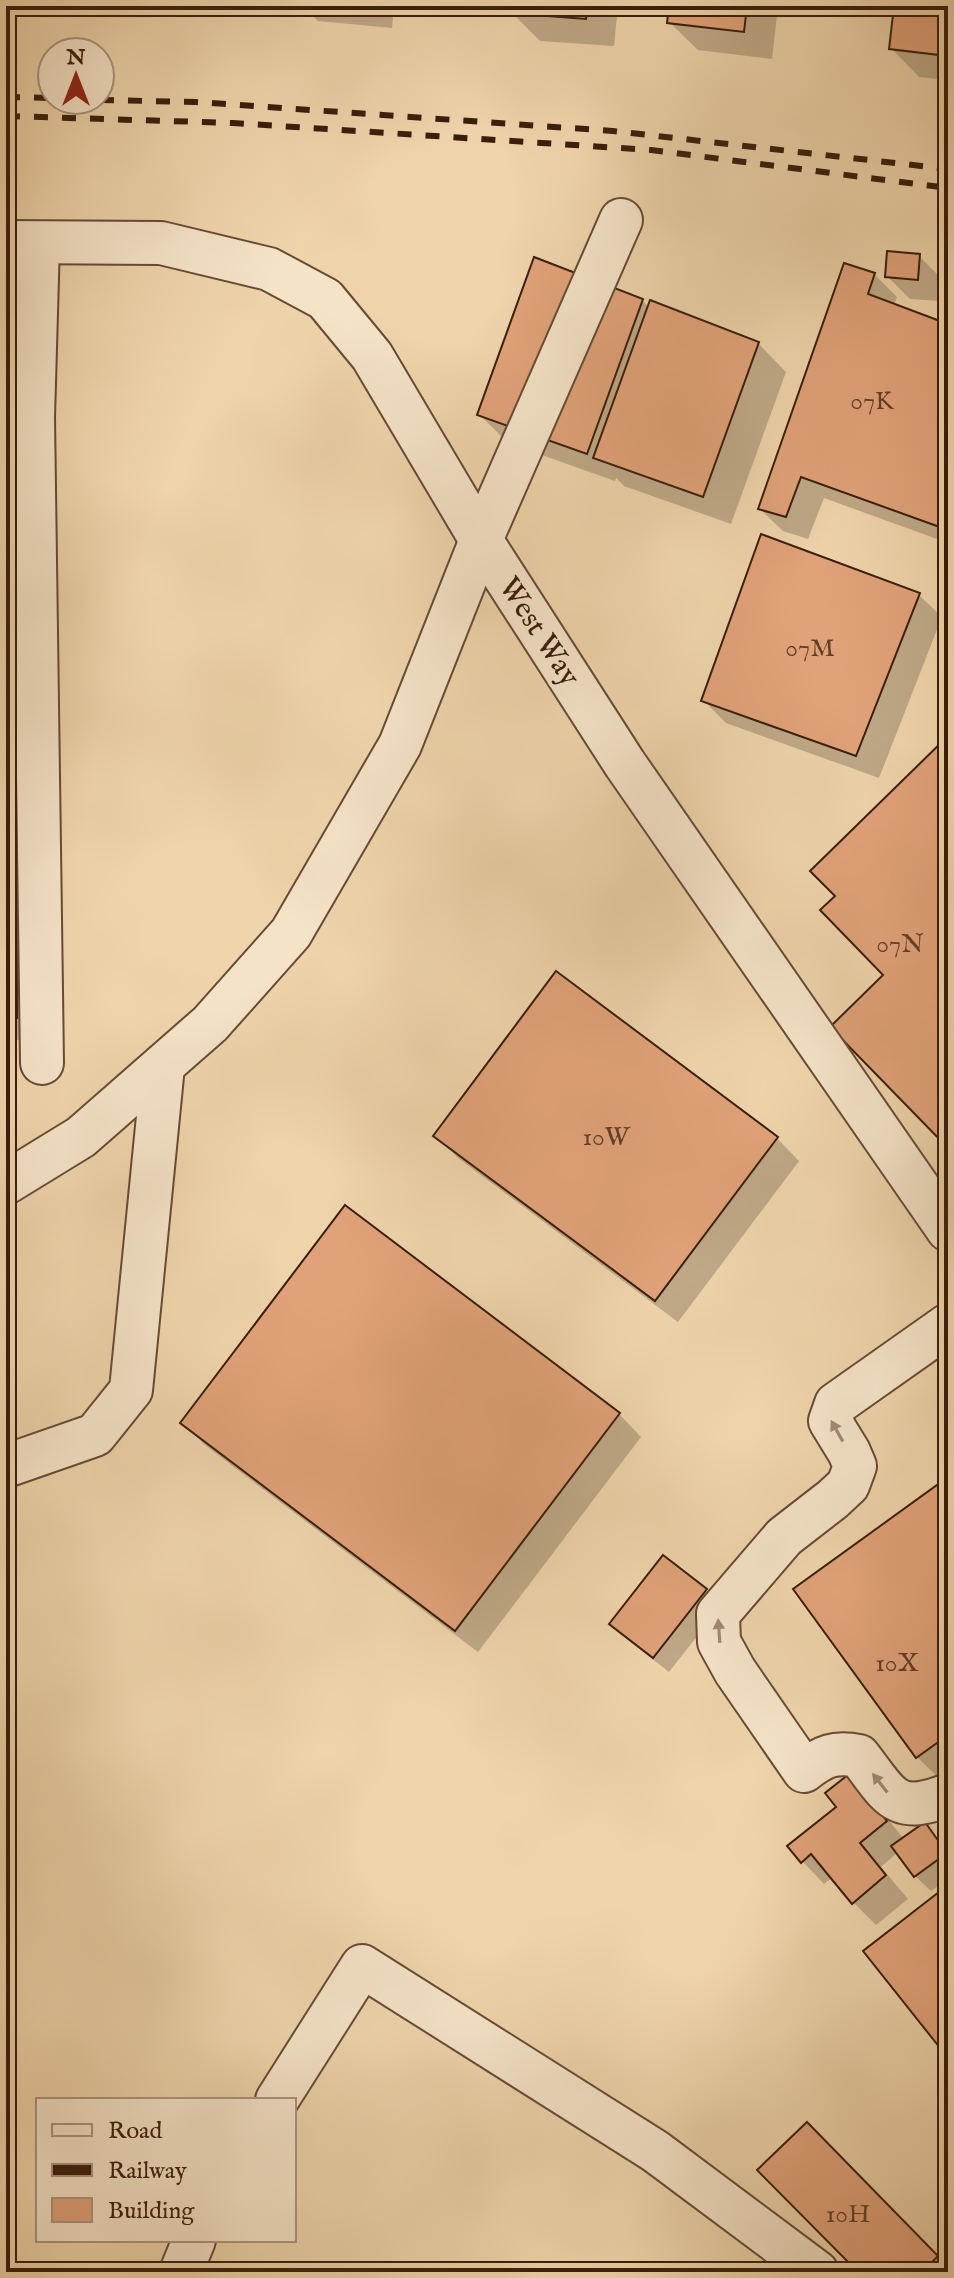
<svg xmlns="http://www.w3.org/2000/svg" width="954" height="2278" viewBox="0 0 954 2278" font-family="'IM FELL English',serif">
<style>
.shadow{fill:#0003}
.building{fill:#e1a279;stroke:#391d0c;stroke-width:2}
.lines{fill:none;stroke-linecap:round;stroke-linejoin:round}
.minor-casing{stroke:#664b34;stroke-width:46}
.minor{stroke:#f5e3c8;stroke-width:42}
.rail{stroke:#391d0c;stroke-width:6;stroke-dasharray:14 14;stroke-linecap:butt}
.oneway{fill:#a08a73}
.labels{text-anchor:middle;stroke-width:7;stroke-linejoin:round;paint-order:stroke}
.number-label{font-size:26px;fill:#633e27}
.street-label{font-size:30px;fill:#391d0c;stroke:#f5e3c8}
</style>
<rect width="100%" height="100%" fill="#efd4ab"/>
<filter id="stains"><feTurbulence type="fractalNoise" baseFrequency=".0025" numOctaves="4"/><feColorMatrix values="0 0 0 0 .2 0 0 0 0 .09 0 0 0 0 .02 0 0 0 .5 -.17"/></filter>
<radialGradient id="worn" r=".72"><stop offset=".6" stop-color="#630" stop-opacity="0"/><stop offset="1" stop-color="#630" stop-opacity=".3"/></radialGradient>
<g class="shadow">
<path d="M303 6H394L392 28 318 21Z"/>
<path d="M512 6H618L614 46 540 41 511 12Z"/>
<path d="M671 6H778L772 59 698 50 669 22Z"/>
<path d="M896 6H948V80L919 77 891 48Z"/>
<path d="M919 256 942 279 940 301 910 299 887 276Z"/>
<path d="M874 274 897 297 894 306 948 326V543L824 498 808 539 783 531 760 509Z"/>
<path d="M642 300 649 308 758 343 786 372 731 524 624 486 616 478 615 481 508 443 479 414Z"/>
<path d="M6 513 39 1040H6Z"/>
<path d="M919 595 942 617 879 778 726 723 703 700Z"/>
<path d="M436 1135 777 1138 799 1161 678 1322 458 1158Z"/>
<path d="M619 1414 641 1437 478 1652 205 1445 182 1422Z"/>
<path d="M937 1488 948 1499V1773L940 1779 917 1757Z"/>
<path d="M705 1590 721 1606 669 1672 627 1639 612 1624Z"/>
<path d="M871 1799 904 1839 925 1824 948 1851V1879L931 1891 915 1876 898 1852 881 1867 908 1899 876 1925 853 1902 833 1877 824 1884 802 1861Z"/>
<path d="M807 2125 948 2269V2272H861Z"/>
</g>
<g class="building">
<path d="M510 6H587L586 19 509 13Z"/>
<path d="M669 6H747L744 32 667 23Z"/>
<path d="M894 6H948V56L889 49Z"/>
<path d="M887 251 920 254 918 280 885 277Z"/>
<path d="M534 257 643 299 587 454 477 415Z"/>
<path d="M844 263 875 273 868 294 948 324V530L801 477 786 517 758 509Z"/>
<path d="M650 300 759 342 703 497 593 458Z"/>
<path d="M6 511H15L17 1018H6Z"/>
<path d="M761 534 920 593 856 756 701 701Z"/>
<path d="M948 736V1148L830 1027 883 975 820 910 835 896 810 871Z"/>
<path d="M556 971 778 1137 655 1301 433 1136Z"/>
<path d="M345 1205 620 1413 455 1631 180 1423Z"/>
<path d="M937 1485 948 1500V1735L916 1758 793 1589Z"/>
<path d="M663 1555 707 1589 653 1658 609 1624Z"/>
<path d="M849 1774 887 1821 860 1843 886 1875 852 1904 811 1854 801 1863 787 1846 836 1807 825 1793Z"/>
<path d="M925 1822 947 1853 914 1877 891 1846Z"/>
<path d="M948 1885V2058L863 1951Z"/>
<path d="M807 2122 938 2256 922 2272H858L757 2170Z"/>
</g>
<g class="lines">
<g class="minor-casing">
<g id="minor">
<path d="M6 242 161 243 269 269 325 299 372 356 481 540 625 764 948 1230"/>
<path d="M38 243 33 417 42 1063"/>
<path d="M6 1183 81 1137 210 1024 291 933 400 745 481 540 621 220"/>
<path d="M948 1325 836 1404 830 1421 849 1452 855 1466 848 1485 833 1499 784 1537 718 1614 719 1642 735 1671 804 1771C823 1756 835 1751 859 1756 890 1796 894 1816 948 1795"/>
<path d="M6 1466 95 1435 131 1390 163 1066"/>
<path d="M277 2100 362 1966 655 2151 817 2272"/>
<path d="M181 2272 194 2240"/>
</g>
</g>
<use href="#minor" class="minor"/>
<g class="rail">
<path d="M6 97 52 98"/>
<path d="M100 100 196 102 613 131 948 169"/>
<path d="M6 116 233 123 651 150 948 188"/>
</g>
</g>
<defs><path id="oneway-solid" d="M-6-.8H1V-3.2L6.5 0L1 3.2V.8H-6Z" transform="scale(2)"/></defs>
<g class="oneway">
<use href="#oneway-solid" transform="translate(837 1431) rotate(-119)"/>
<use href="#oneway-solid" transform="translate(719 1631) rotate(-94)"/>
<use href="#oneway-solid" transform="translate(880 1783) rotate(-128)"/>
</g>
<g class="labels">
<g class="number-label">
<text x="872" y="409">07K</text>
<text x="810" y="656">07M</text>
<text x="900" y="952">07N</text>
<text x="606" y="1145">10W</text>
<text x="897" y="1671">10X</text>
<text x="848" y="2222">10H</text>
</g>
<g class="street-label">
<text transform="translate(540 631) rotate(57)" y="10">West Way</text>
</g>
</g>
<rect width="954" height="2278" fill="none" stroke="#efd4ab" stroke-width="32"/>
<rect x="8" y="8" width="938" height="2262" fill="none" stroke="#391d0c" stroke-width="4"/>
<rect x="16" y="16" width="922" height="2246" fill="none" stroke="#391d0c" stroke-width="2"/>
<rect x="36" y="2098" width="260" height="144" fill="#f5e3c8" stroke="#aa947d" stroke-width="2"/>
<rect x="52" y="2124" width="40" height="12" fill="#f5e3c8" stroke="#aa947d" stroke-width="2"/>
<text x="108" y="2138" font-size="24" fill="#391d0c">Road</text>
<rect x="52" y="2164" width="40" height="12" fill="#391d0c" stroke="#aa947d" stroke-width="2"/>
<text x="108" y="2178" font-size="24" fill="#391d0c">Railway</text>
<rect x="52" y="2198" width="40" height="24" fill="#e1a279" stroke="#aa947d" stroke-width="2"/>
<text x="108" y="2218" font-size="24" fill="#391d0c">Building</text>
<g transform="translate(76 76)"><circle r="38" fill="#f5e3c8" stroke="#aa947d" stroke-width="2"/>
<path d="M0-6L14 30L0 20L-14 30Z" fill="#8f2418"/>
<text y="-12" font-size="22" font-weight="bold" text-anchor="middle" fill="#391d0c">N</text>
</g>
<rect width="100%" height="100%" filter="url(#stains)"/>
<rect width="100%" height="100%" fill="url(#worn)"/>
</svg>
